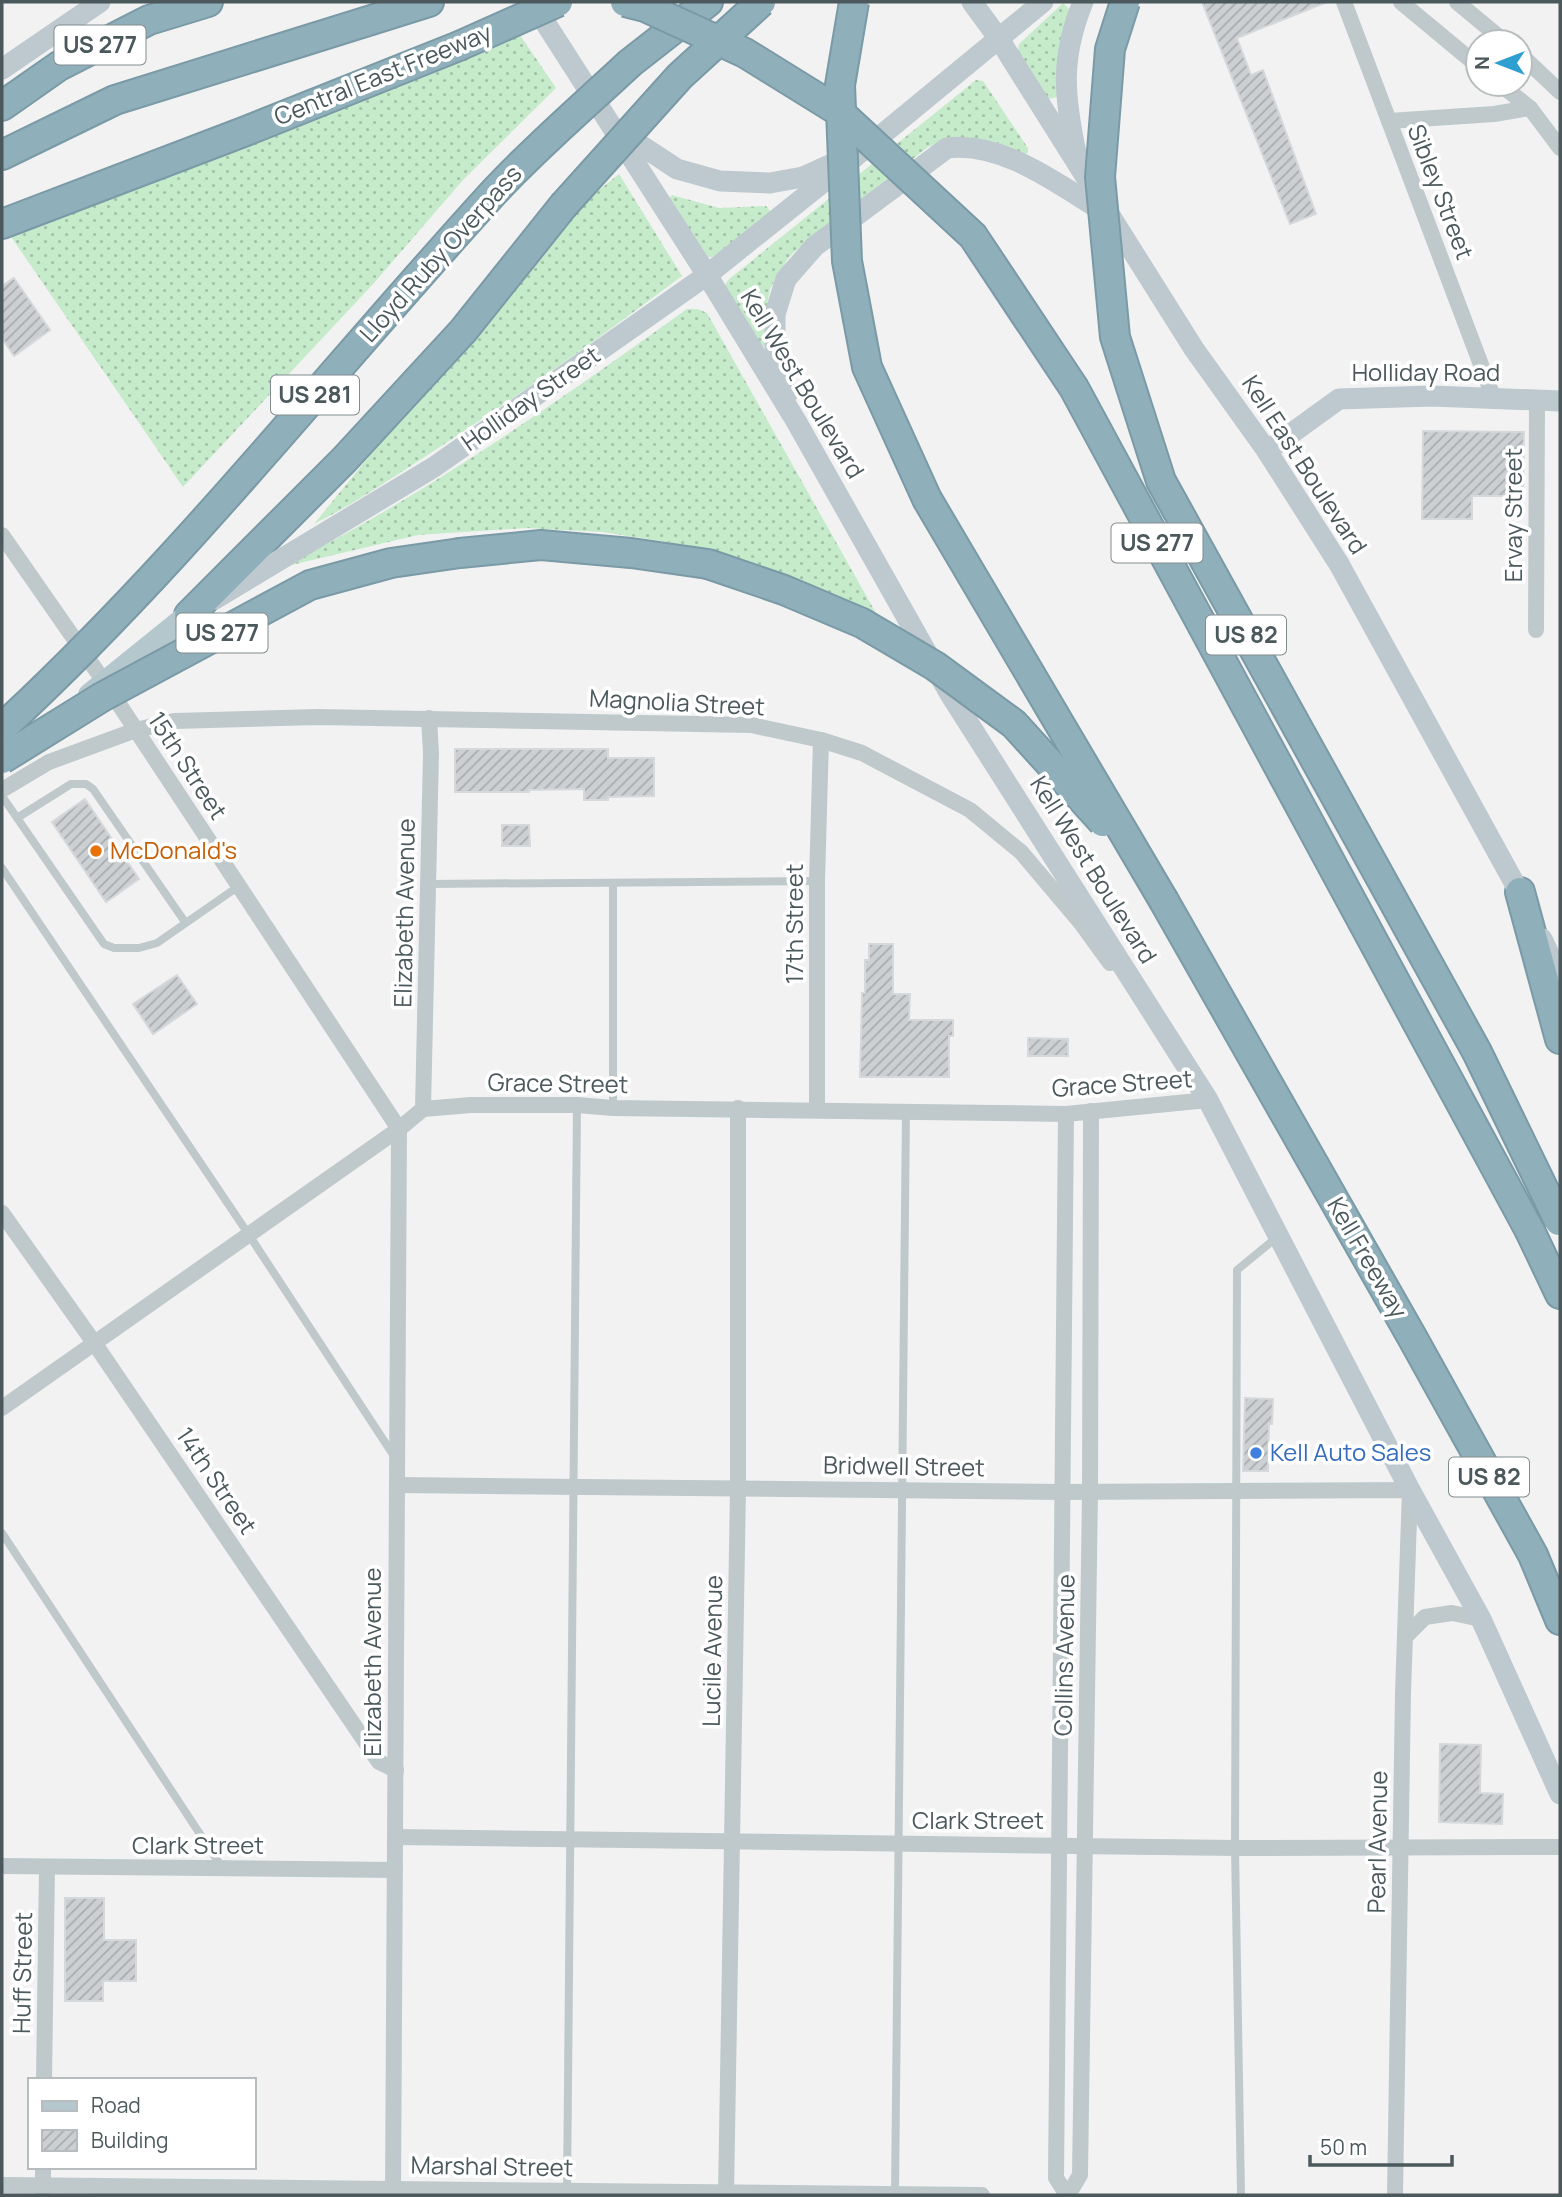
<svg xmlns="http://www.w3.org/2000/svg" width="1562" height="2197" viewBox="0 0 1562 2197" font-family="Manrope,sans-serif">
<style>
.grass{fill:url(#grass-dots)}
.building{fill:url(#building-hatch);stroke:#d6d9dc;stroke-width:2}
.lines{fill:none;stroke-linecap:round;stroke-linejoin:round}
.highway-casing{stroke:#7a9aa6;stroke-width:32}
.lane{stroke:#bfc9cc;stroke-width:8}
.street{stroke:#bfc9cc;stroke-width:16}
.secondary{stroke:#bdc9ce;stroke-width:21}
.primary{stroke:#b4c7cd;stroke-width:24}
.highway{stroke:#8fafba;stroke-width:28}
.highway-bridge-casing{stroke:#7a9aa6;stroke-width:32;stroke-linecap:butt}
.highway-bridge{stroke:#8fafba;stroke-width:28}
.food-dot{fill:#e8710a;stroke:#fff;stroke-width:2.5}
.shop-dot{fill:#3f7fe0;stroke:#fff;stroke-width:2.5}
.labels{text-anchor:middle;stroke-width:7;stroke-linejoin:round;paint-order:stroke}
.shield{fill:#fff;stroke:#818b8e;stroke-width:2}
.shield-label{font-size:23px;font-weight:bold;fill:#4b595d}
.street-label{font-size:24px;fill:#4b595d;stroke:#fff}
.food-label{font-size:24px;fill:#c56008;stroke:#fff;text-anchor:start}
.shop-label{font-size:24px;fill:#366cbe;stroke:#fff;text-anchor:start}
</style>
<defs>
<pattern id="grass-dots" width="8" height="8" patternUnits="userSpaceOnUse" patternTransform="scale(1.75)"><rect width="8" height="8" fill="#c6ebcb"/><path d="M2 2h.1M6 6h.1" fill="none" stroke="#a3c1a8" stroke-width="1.8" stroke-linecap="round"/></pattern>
<pattern id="building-hatch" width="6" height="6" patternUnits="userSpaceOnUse" patternTransform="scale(1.75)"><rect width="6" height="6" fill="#ccd0d2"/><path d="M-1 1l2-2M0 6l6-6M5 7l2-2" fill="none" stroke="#a8acae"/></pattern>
</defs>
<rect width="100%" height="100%" fill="#f3f2f2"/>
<g class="grass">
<path d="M1063 3 1070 10 1057 97 1048 99 1018 51 1019 44Z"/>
<path d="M518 32 556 88 463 180 374 283 183 487 5 228Z"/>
<path d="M976 80 983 81 1028 148V153L1022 155C992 134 961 136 928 147L794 252 787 260 770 289 766 311V344L762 348 725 285 728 280Z"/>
<path d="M619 174 682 276C605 334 527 390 446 443 402 471 360 501 314 524L562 220Z"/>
<path d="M672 195 719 208 766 206 771 212 714 256 708 258 669 198Z"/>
<path d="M687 309H698L707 313 881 622 719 555 668 542 602 532 526 528 418 535 283 567C427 494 557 402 687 309Z"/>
</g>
<g class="building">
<path d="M1202 2H1327L1237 38 1251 75 1263 70 1316 214 1290 224Z"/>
<path d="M14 278 50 330 14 356 2 338V286Z"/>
<path d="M1423 431 1524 432 1523 496H1472V519H1422Z"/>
<path d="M455 749H608V758H654V796L608 797V800H584V789L529 790V792H455Z"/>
<path d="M85 799 139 879 106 902 52 822Z"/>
<path d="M502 825H529L530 846H502Z"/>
<path d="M869 944H893V994H910L909 1020H953V1036H949V1077H860L862 993H865V960H869Z"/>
<path d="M177 975 197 1004 153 1034 133 1004Z"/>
<path d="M1028 1038 1068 1039V1056H1028Z"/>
<path d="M1245 1398 1273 1399 1272 1424H1269L1268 1471H1243Z"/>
<path d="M1440 1744 1481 1745 1480 1793 1503 1794 1502 1824 1439 1822Z"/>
<path d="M65 1898H104V1940H136V1981H103V2001H65Z"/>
</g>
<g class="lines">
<g class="highway-casing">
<g id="highway">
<path d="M630 63 708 2"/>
<path d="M2 106 59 66 149 20 208 2"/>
<path d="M2 155 115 100 429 2"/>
<path d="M2 224 246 131 459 46"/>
<path d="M460 553 541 545 631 553 708 564"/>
<path d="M189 615 344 460 463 331 563 206"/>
<path d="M1520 892 1560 1039"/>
<path d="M1164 901 1412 1337 1533 1555 1560 1620"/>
<path d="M1530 1231 1560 1294"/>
</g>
</g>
<g class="lane">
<path d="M2 796 104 944 114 948H139L157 943 239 886"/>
<path d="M17 818 71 784H86L93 789 185 922"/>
<path d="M2 868 249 1235 394 1456"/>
<path d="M613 883V1108"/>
<path d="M428 884 817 881"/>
<path d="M2 1533 223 1869"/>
<path d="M567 2192 577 1105"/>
<path d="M895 2195 906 1110"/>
<path d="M1241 2195 1235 1848 1237 1270 1276 1238"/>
</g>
<g class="street">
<path d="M1344 2 1494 399"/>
<path d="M1401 2 1478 66"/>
<path d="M1457 2 1505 42"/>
<path d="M1520 54 1560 92"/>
<path d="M1500 84 1530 108 1560 148"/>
<path d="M1389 121 1494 114 1530 108"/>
<path d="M2 535 105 683 399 1129 393 2195"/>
<path d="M1536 630 1537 401"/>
<path d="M2 790 49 762 136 730 174 721 318 717 751 725 821 740 862 753 970 810 1021 852 1081 923 1110 963"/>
<path d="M423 1109 431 753 429 718"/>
<path d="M817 1109V881L821 740"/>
<path d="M1066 1114 1056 2178 1067 2195"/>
<path d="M2 1213 95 1344 379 1762 396 1770"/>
<path d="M2 1408 399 1129 423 1109 471 1105H577L613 1108 1066 1114 1208 1100"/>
<path d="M397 1485 1062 1492 1410 1490 1403 1693 1395 2195"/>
<path d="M1405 1637 1425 1617 1452 1613 1481 1619"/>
<path d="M395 1837 1235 1848 1560 1847"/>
<path d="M2 1866 395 1870"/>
<path d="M44 2080 47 1867"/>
<path d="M2 2185 982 2195"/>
<path d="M43 2195V2167"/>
<path d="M726 2195 738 1488V1108"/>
<path d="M1068 2195 1080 2175 1090 1492 1091 1111"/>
</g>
<g class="secondary">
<path d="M532 2 707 275 796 421 950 694 1208 1100 1410 1490 1481 1619 1560 1794"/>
<path d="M972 2 999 39 1194 349 1267 451 1339 564 1527 906"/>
<path d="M2 69 100 2"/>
<path d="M619 131 677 169 720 181 770 183 803 177 836 162"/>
<path d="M1076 153C1064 96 1060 58 1083 2"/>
<path d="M788 393 775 349V314L786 279 815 246 947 148C1004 141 1060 186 1107 214"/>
<path d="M1267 451 1339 399 1432 396 1560 401"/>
<path d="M215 599 434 467 707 275 867 147 1043 2"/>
<path d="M1542 939 1560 977"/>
</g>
<path class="primary" d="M90 695 189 615"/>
<use href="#highway" class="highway"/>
<g class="highway-bridge-casing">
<g id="highway-bridge">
<path d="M625 2 645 7 745 53 837 110 973 236 1074 388 1530 1231"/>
<path d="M854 2 840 85 847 261 867 367 927 499 1164 901"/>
<path d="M1125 2 1110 49 1100 177 1115 337 1161 481 1477 1052 1559 1221"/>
<path d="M459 46 558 2"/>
<path d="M563 206 680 76 761 2"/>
<path d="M708 564 784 590 862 623 935 666 1014 724 1103 822"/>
<path d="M2 728C181 563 331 370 495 191 537 146 585 105 630 63"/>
<path d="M2 759 102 697 310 585 391 563 460 553"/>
</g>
</g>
<use href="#highway-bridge" class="highway-bridge"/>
</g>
<circle class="food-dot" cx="96" cy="851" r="7"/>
<circle class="shop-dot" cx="1256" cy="1453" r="7"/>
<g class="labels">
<g class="shield">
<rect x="54.5" y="25.5" width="91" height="39" rx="5"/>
<rect x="271" y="375.5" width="88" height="39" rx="5"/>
<rect x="1111.5" y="523.5" width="91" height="39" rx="5"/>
<rect x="176.5" y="613.5" width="91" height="39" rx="5"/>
<rect x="1206" y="615.5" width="80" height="39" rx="5"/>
<rect x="1449" y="1457.5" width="80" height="39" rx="5"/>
</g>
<g class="shield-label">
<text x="100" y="53">US 277</text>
<text x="315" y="403">US 281</text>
<text x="1157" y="551">US 277</text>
<text x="222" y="641">US 277</text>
<text x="1246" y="643">US 82</text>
<text x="1489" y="1485">US 82</text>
</g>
<g class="street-label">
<text transform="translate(383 75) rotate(-22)" y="8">Central East Freeway</text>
<text transform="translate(1440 192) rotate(69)" y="8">Sibley Street</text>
<text transform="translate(441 254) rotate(-48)" y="8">Lloyd Ruby Overpass</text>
<text x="1426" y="381">Holliday Road</text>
<text transform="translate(802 384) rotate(59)" y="8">Kell West Boulevard</text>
<text transform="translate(531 399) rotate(-35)" y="8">Holliday Street</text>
<text transform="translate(1304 465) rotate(57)" y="8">Kell East Boulevard</text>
<text transform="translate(1514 515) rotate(-90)" y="8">Ervay Street</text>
<text transform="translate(677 703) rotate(3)" y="8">Magnolia Street</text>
<text transform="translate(187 766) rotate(57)" y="8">15th Street</text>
<text transform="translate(1093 870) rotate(58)" y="8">Kell West Boulevard</text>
<text transform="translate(405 913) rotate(-89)" y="8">Elizabeth Avenue</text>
<text transform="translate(795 924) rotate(-90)" y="8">17th Street</text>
<text transform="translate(558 1084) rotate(1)" y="8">Grace Street</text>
<text transform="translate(1122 1084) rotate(-4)" y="8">Grace Street</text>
<text transform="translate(1367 1258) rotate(60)" y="8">Kell Freeway</text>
<text transform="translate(904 1467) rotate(1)" y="8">Bridwell Street</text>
<text transform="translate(216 1481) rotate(56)" y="8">14th Street</text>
<text transform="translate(713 1651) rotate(-89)" y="8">Lucile Avenue</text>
<text transform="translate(1065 1655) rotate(-89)" y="8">Collins Avenue</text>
<text transform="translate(373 1662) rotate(-90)" y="8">Elizabeth Avenue</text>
<text x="978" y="1829">Clark Street</text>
<text transform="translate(1378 1842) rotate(-89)" y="8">Pearl Avenue</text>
<text x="198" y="1854">Clark Street</text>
<text transform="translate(23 1973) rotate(-89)" y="8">Huff Street</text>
<text transform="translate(492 2167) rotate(1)" y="8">Marshal Street</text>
</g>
<g class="food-label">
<text x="110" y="859">McDonald's</text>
</g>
<g class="shop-label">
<text x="1270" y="1461">Kell Auto Sales</text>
</g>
</g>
<rect width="1562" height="2197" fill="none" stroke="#4b595d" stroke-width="7"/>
<rect x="28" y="2078" width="228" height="91" fill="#ffffff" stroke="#b7bdbe" stroke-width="2"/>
<rect x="42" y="2101" width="35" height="10" fill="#b4c7cd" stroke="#b7bdbe" stroke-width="2"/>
<text x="91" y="2113" font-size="21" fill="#4b595d">Road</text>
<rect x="42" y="2130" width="35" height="21" fill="url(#building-hatch)" stroke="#b7bdbe" stroke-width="2"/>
<text x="91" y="2148" font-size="21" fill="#4b595d">Building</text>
<g transform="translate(1499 63) rotate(270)"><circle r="33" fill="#ffffff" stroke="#b7bdbe" stroke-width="2"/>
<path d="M0-5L12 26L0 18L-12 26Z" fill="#2e9fd1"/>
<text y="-10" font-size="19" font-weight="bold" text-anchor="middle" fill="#4b595d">N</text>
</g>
<path d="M1310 2155v10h142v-10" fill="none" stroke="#4b595d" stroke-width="3.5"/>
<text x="1320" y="2155" font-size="21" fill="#4b595d" stroke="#ffffff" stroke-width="5" paint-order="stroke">50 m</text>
</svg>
